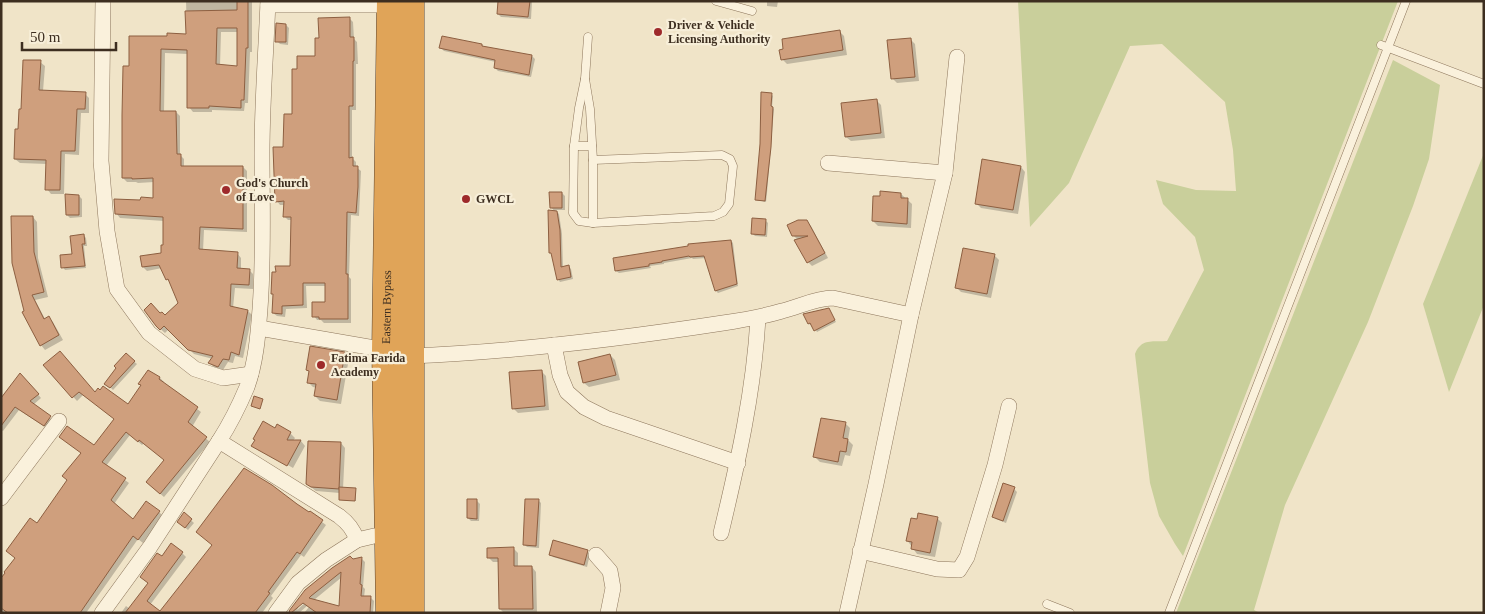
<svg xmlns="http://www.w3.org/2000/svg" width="1485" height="614" viewBox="0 0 1485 614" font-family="Georgia,serif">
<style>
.green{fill:#c9cf9b}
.shadow{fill:#0003;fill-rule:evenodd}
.building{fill:#cf9f7d;stroke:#8d5f41;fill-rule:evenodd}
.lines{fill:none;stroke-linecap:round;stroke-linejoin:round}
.lane-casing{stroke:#8d765c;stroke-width:9}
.street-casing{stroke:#8d765c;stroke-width:16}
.highway-casing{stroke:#5b4430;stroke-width:29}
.lane{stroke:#faf1dc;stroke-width:8}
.street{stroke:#faf1dc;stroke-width:15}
.highway{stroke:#e0a458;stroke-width:28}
.poi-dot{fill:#9e2a2b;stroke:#f7eed8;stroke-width:2}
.labels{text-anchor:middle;stroke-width:4.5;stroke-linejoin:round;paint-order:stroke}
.poi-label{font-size:12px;font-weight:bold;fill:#3d2e20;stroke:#f7eed8;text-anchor:start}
.street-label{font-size:12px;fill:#3d2e20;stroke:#f7eed8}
</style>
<rect width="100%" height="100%" fill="#f0e4c8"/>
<g class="green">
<path d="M1018 1H1398L1183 556 1175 544 1159 516 1150 483 1135 354C1141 338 1153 342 1167 341L1204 270 1195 237 1163 204 1156 180 1196 190 1236 191 1233 150 1225 102 1162 44 1130 46 1069 183 1030 227Z"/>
<path d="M1393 60 1440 85 1429 159 1413 206 1368 322 1285 505 1254 610 1260 613H1176Z"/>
<path d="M1484 153V305L1449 392 1423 304Z"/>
</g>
<g class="shadow">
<path d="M186 1H252V52H250L248 103H245L244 111 212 110V112H193L189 107 188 54 165 53 164 112H176L180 116V155L184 159V167H243L247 171V232L204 230 203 251 237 253 241 258V270H249L253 274V289L235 288 233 308 248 311 252 315 243 358 235 356 233 363 228 362 223 370 214 367 210 363 213 359 194 354 169 329 165 333 157 326 161 315 165 317 179 303 172 284 167 279 162 268 147 271 143 267 162 254 164 246V221L120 218 116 213 142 201 154 200V182L138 183 136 182H127L123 178 131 68 168 37 187 35ZM221 32H238V67L220 66Z"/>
<path d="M499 1H532L531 19 501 17 498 14Z"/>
<path d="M767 1H778L777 7 767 6Z"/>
<path d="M349 18 353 22 354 39 357 42 358 64H356V110H352V158L356 162V167L361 171 359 216 351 215 349 277 351 279V323H324L321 320H317L314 316 326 304V286H306L307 308 286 309 285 317 277 316 273 313 274 295 272 293 291 267 292 220H288L284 216 285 205H280L277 201 284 148 293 115 298 70 317 57 320 39Z"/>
<path d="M286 25 289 28 288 45 280 44 277 41Z"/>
<path d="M840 32 844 36 847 55 787 64 782 59Z"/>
<path d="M910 39 915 44 919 81 897 83 893 79Z"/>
<path d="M482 45 485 48 532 56 535 59 531 77 498 71 495 68 496 62 444 51 441 48Z"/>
<path d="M40 62 45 66 43 91 85 94 89 98V113H81L79 155 65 154 64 194H51L47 189V164L20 163 15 159 22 110Z"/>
<path d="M772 95 773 96 772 107 774 109 767 193 766 202 756 200Z"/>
<path d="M876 100 881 105 885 138 851 141 846 137Z"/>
<path d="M1021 167 1025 172 1018 214 981 208 976 203Z"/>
<path d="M562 193 565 196V210H555L559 214 562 234 563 268 569 267 571 269 573 279 560 282 558 279 555 212 551 207Z"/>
<path d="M901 194 912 204 911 228 878 226 873 221Z"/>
<path d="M79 196 82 199V217L70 218 67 215Z"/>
<path d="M33 217 37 222 38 258 48 297 35 300 45 319 48 317 53 322 63 340 45 350 41 345 26 312Z"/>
<path d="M765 220 768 223 767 237 755 236 752 233Z"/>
<path d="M806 221 811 226 828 258 812 266 808 262 798 240 793 235Z"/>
<path d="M84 236 86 238 87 246H84L86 268 65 270 63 267 73 255Z"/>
<path d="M731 241 733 243 738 286 718 293 716 291 706 258 693 259 692 258 664 263V264L650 266 651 268 619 273 616 271Z"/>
<path d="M994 255 999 260 991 298 961 292 956 287Z"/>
<path d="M830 311 836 322 817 332 812 324 810 325 809 323Z"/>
<path d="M344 354 349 358 341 404 320 401 315 396 317 388 313 387 308 382 310 372 308 370Z"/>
<path d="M126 355 137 364 113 390 109 386 117 368Z"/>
<path d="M610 355 615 360 620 380 589 387 584 383Z"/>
<path d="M45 365 96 394 128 406 142 386 149 372 160 378 164 382 163 383 201 412 192 427 210 442 164 497 151 486 166 460 144 443 142 445 130 435 106 466 129 483 114 504 134 520 159 512 163 516 143 543 138 539 86 613H1V580L37 525 116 419 83 395 77 401Z"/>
<path d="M541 371 546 376 549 410 518 413 513 408Z"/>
<path d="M24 378 41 398 33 405 54 421 48 429 19 410 3 431 1 430V400Z"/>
<path d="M845 423 850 428 848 440 853 445 850 456 845 455 842 466 820 462 815 457Z"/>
<path d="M275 429 290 433 295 438 293 441H301L305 446 293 468 257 447V449L253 446 256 440Z"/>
<path d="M341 443 345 448 343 489 356 491V501L341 500 340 493 316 491 307 484Z"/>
<path d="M1014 489 1017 492 1006 523 996 519 993 516Z"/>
<path d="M538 500 541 503 539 548 527 547 524 544Z"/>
<path d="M477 501 480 504 479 521H471L468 518Z"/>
<path d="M296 505 310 513 326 525 304 557 301 555 271 596 273 598 262 613H121L126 606 130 609 149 584 141 577 162 557 182 553 186 557 150 605 160 613Z"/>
<path d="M184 514 194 523 188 530 182 525Z"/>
<path d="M937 518 942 523 935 557 917 554 907 540 918 520Z"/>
<path d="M514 549 518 553V567H532L536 572 537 613H504L500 609 499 562H493L488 557Z"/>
<path d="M587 552 590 554 587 567 553 557 551 554Z"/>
<path d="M362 559 365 562 363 587 365 589 364 597H370L374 601 373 613H304L309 607 307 606 299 613H292L291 611 353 560ZM342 577 340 608 314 600ZM308 600 297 610 300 604Z"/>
</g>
<g class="building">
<path d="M237 1H248V48H246L244 100H241V108L209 106V108H187V50L161 49 160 111H176L177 154H181V166H243V229L200 227 199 249 238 252 237 268 250 269 249 285 231 284 230 306 248 310 239 355 231 352 229 360 223 359 218 367 208 363 213 356 188 350 164 326 160 330 156 326 144 310 151 303 160 313 162 312 165 315 178 303 168 279 166 280 159 265 142 267 140 256 161 253V245H163V217L115 214 114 199 140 200 141 197 153 198V178L132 179V178H122V115L123 66H129V36H167V33L186 34 185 11 237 10ZM217 28H237V66L216 64Z"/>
<path d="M498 1H530L528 17 497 14Z"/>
<path d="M350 17V37H354V61H353V106H349V158L353 157V166H358V187L356 213 347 212 346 274H348V319H319V317H312V302H325V283H303V305L282 306V314L272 313 273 294H271L272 272H276L275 266H290L291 217H283L284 201 275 202 273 147H283L284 114H292V69H297V56H315V38H319L318 18Z"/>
<path d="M276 23 286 24V42H275Z"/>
<path d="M840 30 843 50 781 60 779 50 783 49 782 39Z"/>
<path d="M442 36 482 44V46L532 55 529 75 494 68 495 60 439 48Z"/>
<path d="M911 38 915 77 891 79 887 40Z"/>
<path d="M23 60H41L39 90 86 92 85 109H77L75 151H61L60 190H45L46 160 14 159 15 129H18L19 109H21Z"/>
<path d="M761 92 772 93 771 106 773 107 771 147 765 201 755 200 760 144Z"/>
<path d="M877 99 881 133 845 137 841 103Z"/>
<path d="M982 159 1021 166 1013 210 975 204Z"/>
<path d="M880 191 901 193V198H908L907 224 872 221 873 196H880Z"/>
<path d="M549 192H562V208H550Z"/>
<path d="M65 194 79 195V215H66Z"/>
<path d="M548 210 557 211 560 230 561 267 569 265 571 277 557 280 551 253H549Z"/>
<path d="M11 216H33L34 252 44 292 32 295 44 319 49 316 59 335 40 346 22 312 24 311 12 263Z"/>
<path d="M752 218 766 219 765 235 751 234Z"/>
<path d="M798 220H807L825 253 807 263 794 240 808 236H792L787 225Z"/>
<path d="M84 234 85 244H82L85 266 61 268 60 255 72 254 70 236Z"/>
<path d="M731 240 737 284 715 291 704 256 690 257 689 256 662 261V262L649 264V266L615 271 613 258 688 246V244Z"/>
<path d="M963 248 995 254 987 294 955 288Z"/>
<path d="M829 308 835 320 814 331 810 323 808 324 803 314Z"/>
<path d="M310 346 345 352 337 400 314 396 316 384 307 383 309 371 306 370Z"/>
<path d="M60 351 95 392 98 388 100 390 103 386 128 404 141 385 138 384 148 370 160 377 159 379 198 407 188 422 207 437 160 494 146 482 164 460 139 440 138 442 126 432 102 462 126 478 111 500 133 519 146 501 160 511 138 540 133 536 80 613H8L1 608V578L5 573 4 572 15 558 6 551 30 518 37 523 67 480 62 476 81 453 59 437 67 426 94 445 114 419 79 392 72 398 43 365Z"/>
<path d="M126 353 135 361 110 388 104 384 116 368 114 366Z"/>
<path d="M610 354 616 375 583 383 578 362Z"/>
<path d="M542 370 545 406 512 409 509 372Z"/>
<path d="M20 373 39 394 30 401 51 416 44 426 15 407 1 426V398Z"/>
<path d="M254 396 263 399 260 409 251 406Z"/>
<path d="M821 418 846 422 843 438 848 439 846 452 840 451 838 462 813 457Z"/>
<path d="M263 421 275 428 277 424 291 432 287 440H301L287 466 251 446 255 440 253 439Z"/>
<path d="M308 441 341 442 339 489 311 487 306 484Z"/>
<path d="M244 468 272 485 297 504 309 512 310 511 323 520 300 554 297 552 268 592 270 593 255 613H125L148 583 140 577 157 553 162 556 171 543 183 552 147 601 160 611 212 545 196 532Z"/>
<path d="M1003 483 1015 487 1003 521 992 517Z"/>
<path d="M339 487 356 488 355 501 339 500Z"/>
<path d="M467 499H477V519L467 518Z"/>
<path d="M525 499H539L536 546 523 545Z"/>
<path d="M184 512 192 519 185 528 177 522Z"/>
<path d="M918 513 938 517 930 553 911 549 912 542 906 541 911 518 917 519Z"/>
<path d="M553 540 588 550 584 565 549 555Z"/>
<path d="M514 547V566H532L533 609H499L498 558H487V548Z"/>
<path d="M350 556 353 559 362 557 360 584 362 585 361 596H371L370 613H317L303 603 291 613 289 611 305 590 332 568ZM341 572 339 606 309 598 311 596Z"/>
</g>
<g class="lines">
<g class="lane-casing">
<g id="lane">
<path d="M716 1 752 11"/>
<path d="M588 37 585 79 590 109 593 160V223"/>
<path d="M1381 45 1484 84"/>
<path d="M585 79 579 108 574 146 573 213 579 221 593 223 714 216 723 212 729 204 733 166 730 159 722 155 593 160"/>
<path d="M574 146H592"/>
<path d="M1047 604 1070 613"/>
<path d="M1169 613 1406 1"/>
</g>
</g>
<g class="street-casing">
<g id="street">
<path d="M103 1 101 161 107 231 117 289 149 333 195 369 223 378 251 374"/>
<path d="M268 5H391"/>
<path d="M828 163 945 173"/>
<path d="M259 328 386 350"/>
<path d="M554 345 560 375 567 392 584 407 606 418 738 463"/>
<path d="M409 356C514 352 619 339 723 323 743 320 762 317 782 311 799 307 815 298 833 298L911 315"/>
<path d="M219 441 339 516C348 523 353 529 357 540"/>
<path d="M1 498 59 421"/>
<path d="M721 533C738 462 754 391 758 318"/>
<path d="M860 551 937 569 959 570 967 557 995 465 1009 406"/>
<path d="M596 555 610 571 613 588 608 613"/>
<path d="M102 613 150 547 219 441C230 424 239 406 247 387 256 362 258 335 260 309 264 256 262 205 262 153 262 103 266 52 268 1"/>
<path d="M276 613 298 583 326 560 357 540 374 536 389 535"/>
<path d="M847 613 876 484 911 315 945 173 957 57"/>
</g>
</g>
<g class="highway-casing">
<g id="highway">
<path id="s1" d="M390 613 386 350 391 1"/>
<path d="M410 613V1"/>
</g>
</g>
<use href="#lane" class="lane"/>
<use href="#street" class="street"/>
<use href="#highway" class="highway"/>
</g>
<g class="poi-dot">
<circle cx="658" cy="32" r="5"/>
<circle cx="226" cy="190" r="5"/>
<circle cx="466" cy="199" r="5"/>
<circle cx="321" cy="365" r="5"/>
</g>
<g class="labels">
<g class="poi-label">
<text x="668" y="29">Driver &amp; Vehicle<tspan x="668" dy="14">Licensing Authority</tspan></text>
<text x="236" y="187">God's Church<tspan x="236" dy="14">of Love</tspan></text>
<text x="476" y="203">GWCL</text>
<text x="331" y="362">Fatima Farida<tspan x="331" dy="14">Academy</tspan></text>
</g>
<g class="street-label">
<text dy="4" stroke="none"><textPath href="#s1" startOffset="306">Eastern Bypass</textPath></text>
</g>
</g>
<rect width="1485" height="614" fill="none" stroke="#3d2e20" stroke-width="5"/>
<path d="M22 42v8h94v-8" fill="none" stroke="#3d2e20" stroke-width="2.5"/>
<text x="30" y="42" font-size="15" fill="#3d2e20" stroke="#f7eed8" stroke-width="4" paint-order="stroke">50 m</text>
</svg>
